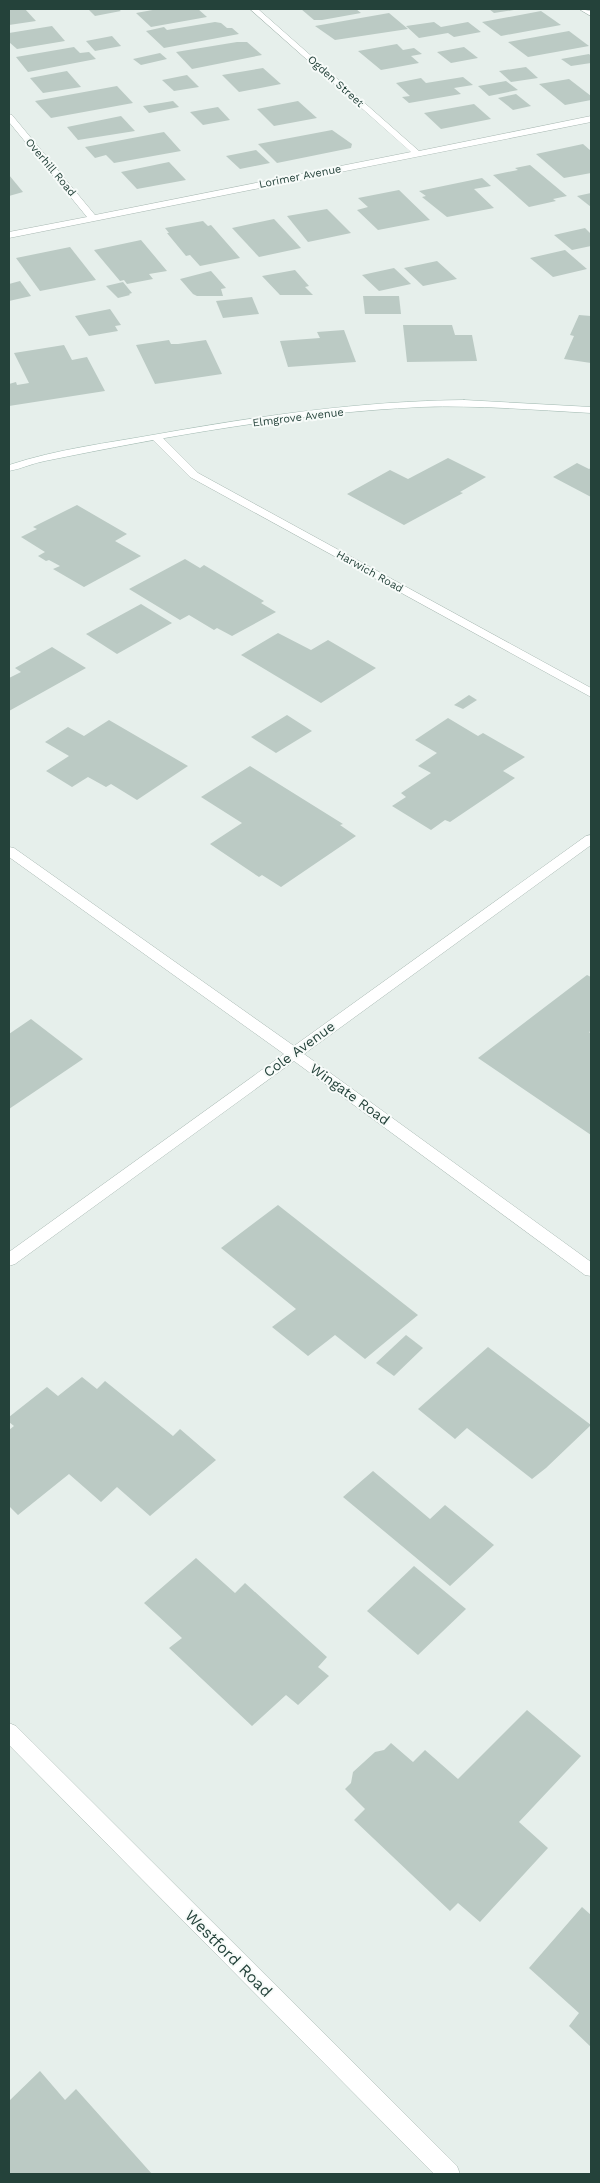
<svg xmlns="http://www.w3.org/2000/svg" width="600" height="2183" viewBox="0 0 600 2183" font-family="'Work Sans',sans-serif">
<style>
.building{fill:#bbcac4}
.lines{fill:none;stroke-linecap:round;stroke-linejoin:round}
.street-casing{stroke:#a8b8b2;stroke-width:1}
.secondary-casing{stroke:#a4bbb3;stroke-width:1}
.street{fill:#fff;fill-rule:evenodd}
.secondary{fill:#fff;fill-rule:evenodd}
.labels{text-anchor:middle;stroke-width:4;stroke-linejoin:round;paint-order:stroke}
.far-street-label{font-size:11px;fill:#24423a;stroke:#f7fbf9}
.street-label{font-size:14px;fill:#24423a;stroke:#f7fbf9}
.near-street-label{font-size:16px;fill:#24423a;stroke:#f7fbf9}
</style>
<rect width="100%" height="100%" fill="#e6efeb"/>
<g class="building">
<path d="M9 9H25L36 21 9 25Z"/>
<path d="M88 9H118L121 11 95 16Z"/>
<path d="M158 9H198L207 17 151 27 136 13Z"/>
<path d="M301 9H356L361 13 322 20H314Z"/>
<path d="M489 9H514V10L494 13Z"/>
<path d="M541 11 561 25 501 36 482 22Z"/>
<path d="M389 13 408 29 335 40 315 26Z"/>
<path d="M215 22 221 23 227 28H232L239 34 164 48 146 31 164 27 167 30Z"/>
<path d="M434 22 441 27 468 22 481 32 454 37 448 33 419 38 406 26Z"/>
<path d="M52 26 65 41 17 49 9 42V33Z"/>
<path d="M569 31 589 46 528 57 508 42Z"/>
<path d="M112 36 121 46 95 51 86 41Z"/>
<path d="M237 42H247L262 55 192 69 176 52Z"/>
<path d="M397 44 403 50 414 48 422 54 411 56 419 63 381 70 358 51Z"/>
<path d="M74 47 80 53 89 52 96 59 28 72 16 57Z"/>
<path d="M464 47 478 58 451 63 437 52Z"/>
<path d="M160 53 167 59 141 65 133 59Z"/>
<path d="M589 54 591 56V63L571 66 561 59Z"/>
<path d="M526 67 538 78 511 82 499 71Z"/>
<path d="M263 68 281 84 239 92 222 75Z"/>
<path d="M67 71 81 87 43 93 30 78Z"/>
<path d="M187 75 199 87 174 91 162 80Z"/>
<path d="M463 77 473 85 454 88 461 94 409 103 402 97 410 96 396 83 421 78 426 83Z"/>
<path d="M569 79 591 96V100L565 105 539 84Z"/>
<path d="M506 81 518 90 489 96 478 86Z"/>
<path d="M117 86 133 103 51 118 35 101Z"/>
<path d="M516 94 531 106 513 110 498 98Z"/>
<path d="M173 101 179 107 149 113 143 106Z"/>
<path d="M298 101 317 118 274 126 257 109Z"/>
<path d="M474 104 491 119 441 129 424 113Z"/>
<path d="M218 107 230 120 203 125 190 112Z"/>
<path d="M121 116 135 131 78 140 67 127Z"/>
<path d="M332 130 352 144 351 148 277 163 258 144Z"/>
<path d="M164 132 181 151 114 163 106 155 95 158 85 147Z"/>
<path d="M583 144 591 151V173L564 178 536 154Z"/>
<path d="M256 150 270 163 240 169 226 156Z"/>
<path d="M169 162 186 180 137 189 121 172Z"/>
<path d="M530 165 567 196 553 199 556 201 529 207 493 175 518 170 515 168Z"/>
<path d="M9 175 23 192 9 196Z"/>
<path d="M482 178 491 186 474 189 494 208 447 217 422 197 426 196 419 191Z"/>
<path d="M399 190 430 220 378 230 357 210 368 207 358 198Z"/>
<path d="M591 193V207L577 196Z"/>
<path d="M327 209 351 233 308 242 287 216Z"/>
<path d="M274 219 301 248 259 257 232 228Z"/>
<path d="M203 221 208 226 211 225 240 258 200 266 190 255 186 256 167 233H169L165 228Z"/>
<path d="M585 228 591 234V246L572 250 554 235Z"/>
<path d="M141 240 167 271 149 274 153 279 127 284 124 280 120 281 94 250Z"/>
<path d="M70 247 96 280 40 291 16 258Z"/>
<path d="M565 250 587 269 553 277 530 258Z"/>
<path d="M437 261 457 279 423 286 404 268Z"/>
<path d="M394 268 411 284 379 291 362 275Z"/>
<path d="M295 270 309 286 305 287 313 295H280L262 276Z"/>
<path d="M211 271 226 288 221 289 223 296H197L193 294 180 279Z"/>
<path d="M20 281 31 296 9 301V284Z"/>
<path d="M123 282 132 293 129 294 130 295 118 298 106 286Z"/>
<path d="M363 296H399L401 314H365Z"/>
<path d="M252 297 259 314 223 318 216 301Z"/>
<path d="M110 309 121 325 115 326 118 331 89 336 75 316Z"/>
<path d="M579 315 591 316V363L564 359 574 336 570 335Z"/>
<path d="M403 325H452L455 335H472L477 361 407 362Z"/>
<path d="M344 330 356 362 288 367 280 341 320 338 317 332Z"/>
<path d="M169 340 171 344H178L206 340 222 374 155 384 136 345Z"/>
<path d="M64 345 72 360 87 357 105 391 9 406V384L16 382 17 385 29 383 14 353Z"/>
<path d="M448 458 486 477 460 492 463 493 404 525 347 494 390 470 408 479Z"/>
<path d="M577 463 589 469 591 468V497L553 477Z"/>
<path d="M77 505 127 534 115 541 141 556 84 587 53 569 60 566 49 560 46 561 38 556 45 552 21 537 37 529 33 527Z"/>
<path d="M185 559 200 568 204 565 264 601 261 603 276 612 232 636 217 628 214 630 189 615 180 620 129 589Z"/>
<path d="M141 604 172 623 117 654 86 634Z"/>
<path d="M278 633 311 650 328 640 376 668 321 703 241 655Z"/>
<path d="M52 647 86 668 9 711V678L21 672 15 668Z"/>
<path d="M469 695 477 700 463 709 454 705Z"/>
<path d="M287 715 312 731 276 753 251 737Z"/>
<path d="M448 718 478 736 483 733 525 757 503 771 515 778 450 822 445 820 431 830 392 806 406 797 401 793 431 773 418 766 437 753 415 740Z"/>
<path d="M109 720 188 766 137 800 111 784 106 787 88 777 72 787 46 771 69 756 45 742 68 727 84 736Z"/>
<path d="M250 766 343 824 340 825 356 836 281 887 262 875 259 877 210 844 242 823 201 797Z"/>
<path d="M587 975 591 977V1031L589 1032 591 1034V1135L478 1058Z"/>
<path d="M31 1019 83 1059 9 1109V1034Z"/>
<path d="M278 1205 418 1315 365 1359 335 1335 308 1356 272 1327 296 1309 221 1248Z"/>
<path d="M406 1335 423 1348 394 1376 376 1363Z"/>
<path d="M488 1347 591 1425 546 1468 532 1479 467 1428 455 1439 418 1409Z"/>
<path d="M82 1377 97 1389 105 1381 173 1436 180 1429 216 1460 150 1516 117 1487 101 1502 69 1474 18 1515 9 1506V1430L14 1426 9 1422V1417L47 1387 58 1396Z"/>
<path d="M373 1471 430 1519 445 1505 494 1545 450 1586 343 1497Z"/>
<path d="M196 1558 235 1593 245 1583 327 1657 318 1667 329 1676 298 1705 286 1695 252 1726 169 1648 182 1638 144 1603Z"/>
<path d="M414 1566 466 1609 418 1655 367 1611Z"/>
<path d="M527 1710 581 1756 519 1822 548 1848 480 1922 458 1903 450 1911 354 1820 365 1809 345 1789 351 1783 353 1772 375 1752 384 1750 391 1743 413 1762 425 1750 458 1779Z"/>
<path d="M582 1907 591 1915V2047L569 2026 579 2013 529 1968Z"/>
<path d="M40 2071 65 2100 76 2089 152 2174H9V2101Z"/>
</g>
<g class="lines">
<g class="street-casing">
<g id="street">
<path d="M250 9H258L419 151 591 116V122L9 238V232L87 217 9 122V114L12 115 95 215 411 152Z"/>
<path d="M579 9 591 11V16Z"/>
<path d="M157 435 161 436 198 473 591 688V697L190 477 153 440 152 438 153 436Z"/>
<path d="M591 835V845L304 1054 591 1262V1276L585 1275 294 1061 15 1264 9 1266V1252L284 1054 9 857V847L14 848 294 1046 586 836Z"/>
<path d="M9 1723 16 1726 457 2166 460 2174H434L9 1745Z"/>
</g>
</g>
<g class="secondary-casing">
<path id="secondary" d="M464 400 591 407V413C534 410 478 405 421 407 296 413 168 436 45 461 33 463 21 469 9 471V465C57 449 108 443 158 434 259 416 361 401 464 400Z"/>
</g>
<use href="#street" class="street"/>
<use href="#secondary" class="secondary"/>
</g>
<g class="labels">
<g class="far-street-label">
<text transform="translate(336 81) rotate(42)" y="4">Ogden Street</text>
<text transform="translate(51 167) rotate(50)" y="4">Overhill Road</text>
<text transform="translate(300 176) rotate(-11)" y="4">Lorimer Avenue</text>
<text transform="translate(298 417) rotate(-7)" y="4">Elmgrove Avenue</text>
<text transform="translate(370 571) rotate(29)" y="4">Harwich Road</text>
</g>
<g class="street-label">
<text transform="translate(299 1049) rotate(-36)" y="5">Cole Avenue</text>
<text transform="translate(350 1094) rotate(36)" y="5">Wingate Road</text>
</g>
<g class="near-street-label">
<text transform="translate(229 1953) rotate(45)" y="6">Westford Road</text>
</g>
</g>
<rect width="600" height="2183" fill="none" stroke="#24423a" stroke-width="20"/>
</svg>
